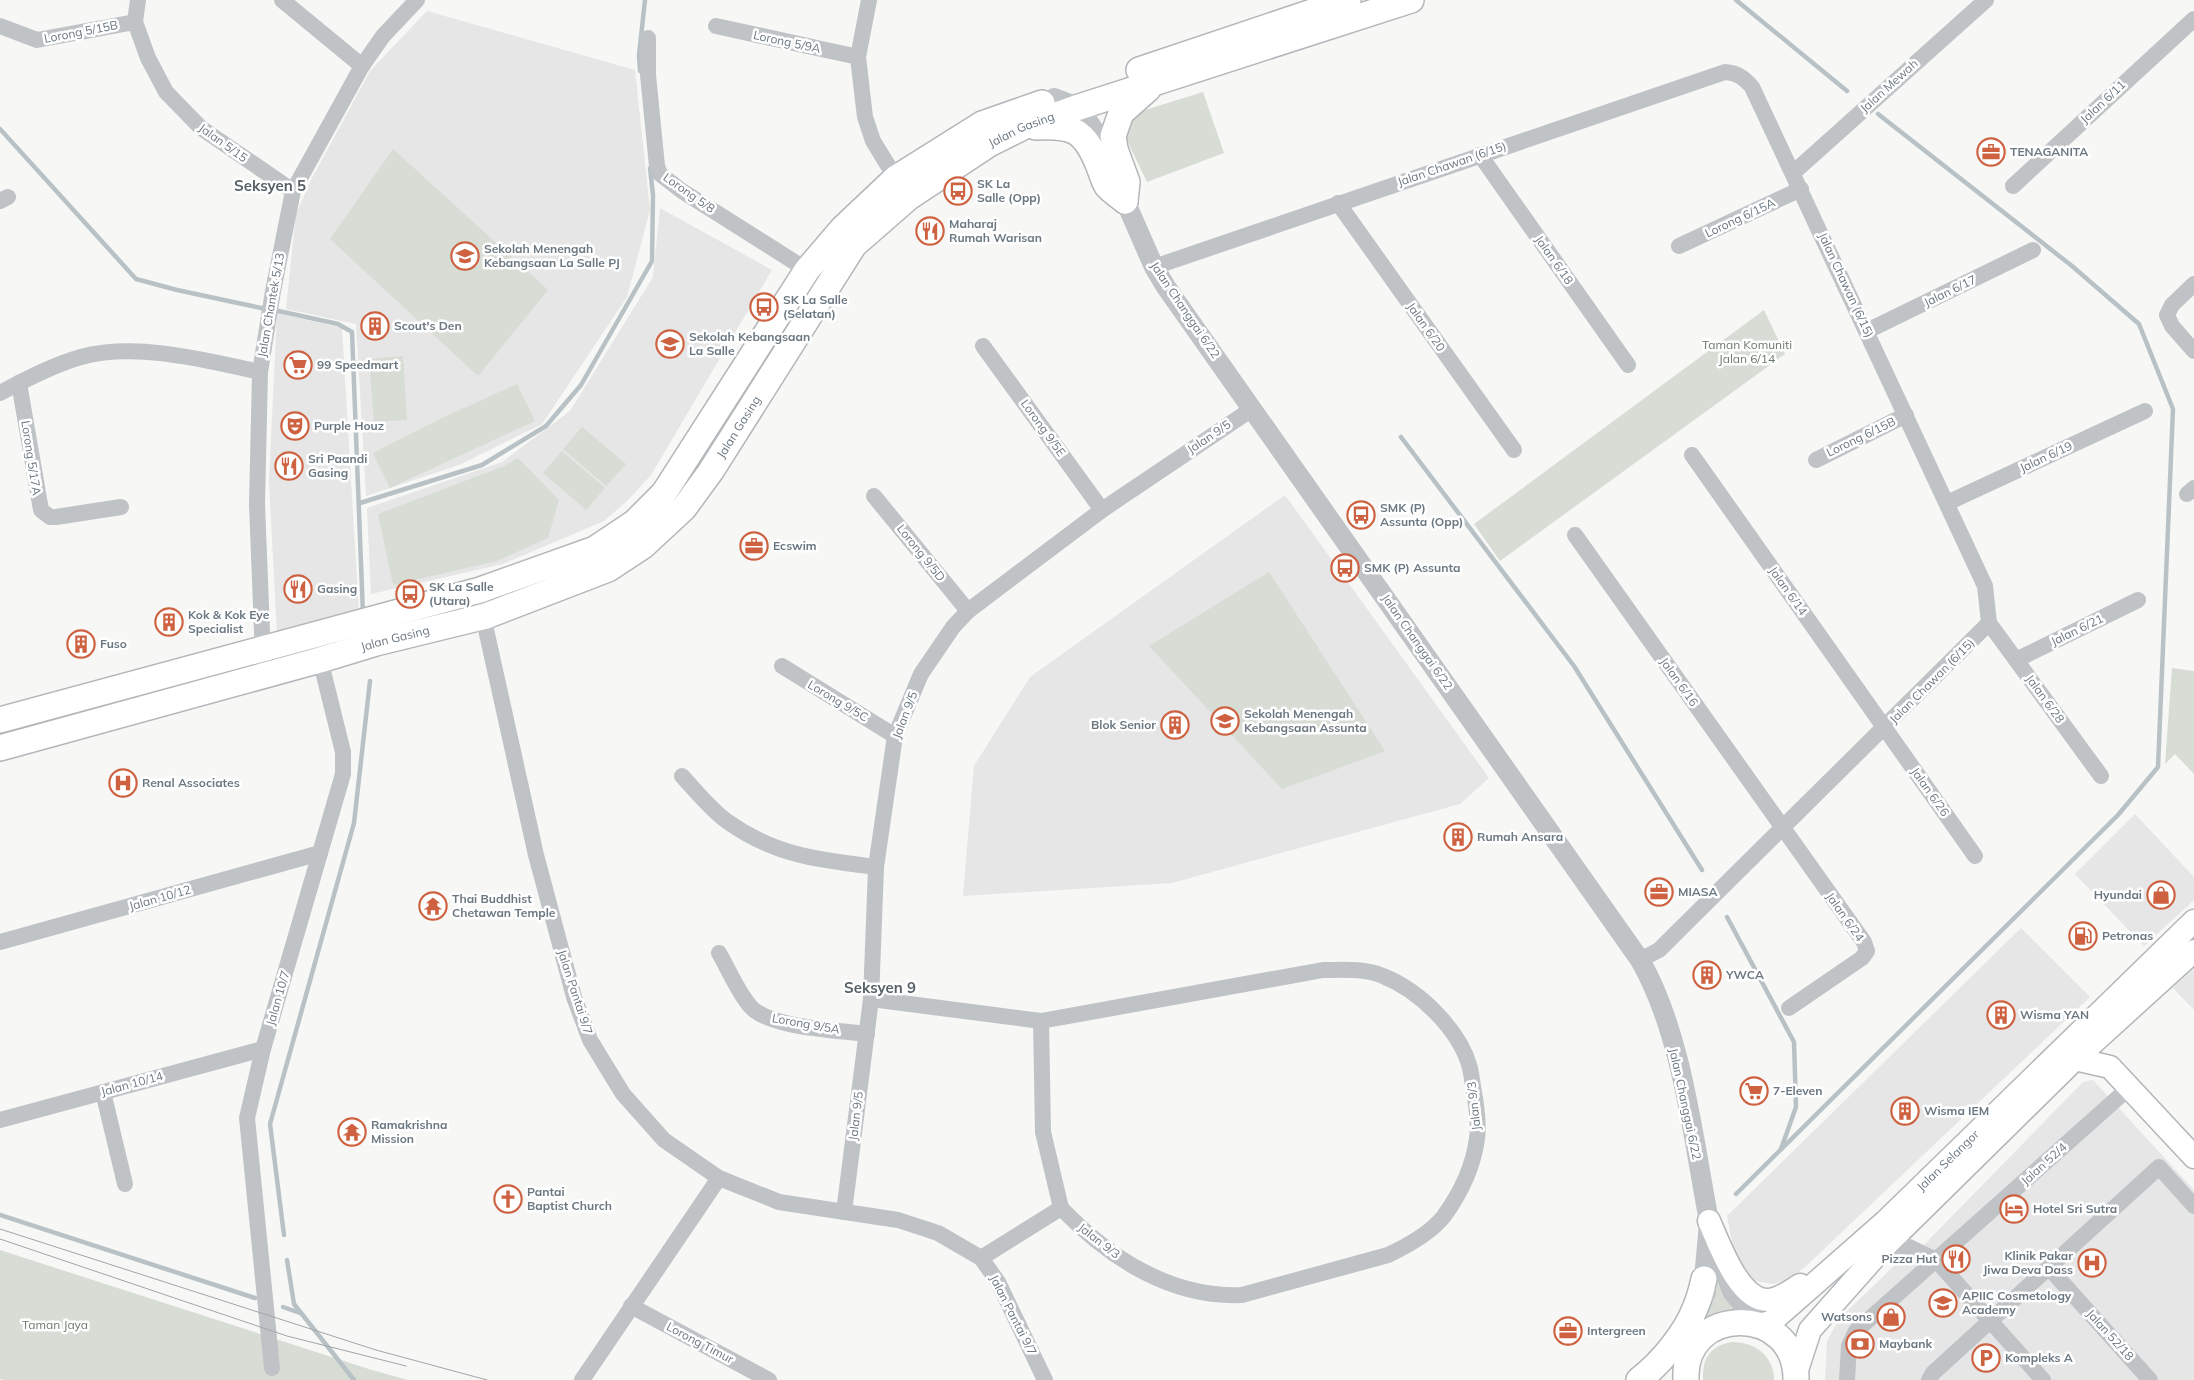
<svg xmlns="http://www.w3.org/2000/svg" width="2194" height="1380" viewBox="0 0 2194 1380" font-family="Mulish,sans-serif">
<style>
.built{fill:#e5e6e5}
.green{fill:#d7dcd5}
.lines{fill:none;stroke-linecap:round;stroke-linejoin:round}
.stream{stroke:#b8c2c6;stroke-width:4.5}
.secondary-casing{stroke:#b2b7ba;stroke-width:25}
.primary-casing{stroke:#b3b7ba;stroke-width:28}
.minor{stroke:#bfc3c6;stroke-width:16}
.tertiary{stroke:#bfc3c6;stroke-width:20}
.secondary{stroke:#fff;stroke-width:22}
.primary{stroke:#fff;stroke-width:25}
.tram{stroke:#a0a5aa;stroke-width:1}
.labels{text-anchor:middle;stroke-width:5;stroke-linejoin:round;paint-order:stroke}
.street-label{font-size:12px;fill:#6b7882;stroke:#fff}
.poi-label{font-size:12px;font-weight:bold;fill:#6b7882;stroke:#fff;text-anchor:start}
.park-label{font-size:12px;fill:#6c7a69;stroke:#fff}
.quarter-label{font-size:15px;font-weight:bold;fill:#576168;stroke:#fff}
</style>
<rect width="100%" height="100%" fill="#f7f7f5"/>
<g class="built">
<path d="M427 11 635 70 650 210 627 297 542 424 459 465 366 496 356 324 286 309 296 214 311 180 370 71Z"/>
<path d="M660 208 772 270 651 475 626 502 604 521 503 564 371 594 367 508 502 462 570 411 653 277Z"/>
<path d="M277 313 342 328 359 614 277 635 269 481Z"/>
<path d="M1285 495 1489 778 1460 804 1172 883 963 896 974 766 1030 677Z"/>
<path d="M2135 814 2194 877V900L2144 946 2075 874Z"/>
<path d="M2021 928 2090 997 1805 1267 1788 1280 1774 1284 1749 1280 1734 1251 1727 1216Z"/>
<path d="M2194 969V1010L2173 988Z"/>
<path d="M2093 1080 2194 1190V1380H1825L1827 1341 1839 1319 1896 1264 1914 1255 2083 1082Z"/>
</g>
<g class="green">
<path d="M1203 92 1224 153 1147 182 1124 134 1129 115Z"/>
<path d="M393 149 548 290 478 376 330 239Z"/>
<path d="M1764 310 1785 354 1500 561 1474 524Z"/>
<path d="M403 356 407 420 374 422 369 359Z"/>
<path d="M517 384 535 421 390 488 373 453 442 418Z"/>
<path d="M582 427 626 464 606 486 563 449Z"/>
<path d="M562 451 605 488 586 510 543 473Z"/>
<path d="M518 458 559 500 548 538 497 561 393 585 378 514 504 466Z"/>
<path d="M1269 572 1385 751 1282 789 1149 646Z"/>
<path d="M2172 668 2194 671V774L2175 754 2165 764Z"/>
<path d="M0 1250 372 1370 408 1380H4L0 1379Z"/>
<path d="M1714 1251 1745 1313 1703 1325 1711 1302Z"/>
<path d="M1732 1342C1755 1342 1774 1356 1774 1380H1703C1702 1358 1710 1346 1732 1342Z"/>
</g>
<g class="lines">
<g class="stream">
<path d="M1736 0 1847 91"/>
<path d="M640 71 639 55 645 0"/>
<path d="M0 129 136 279 177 290 266 309"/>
<path d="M274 310 338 324 352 332 363 615"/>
<path d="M1401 437 1574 666 1702 870"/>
<path d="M360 503 482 465 546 426 581 385 652 261 653 195 650 168"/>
<path d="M1727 917 1794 1042 1796 1107 1781 1149"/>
<path d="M1736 1194 2118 815 2158 767 2173 409 2139 324 2072 266 1878 114"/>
<path d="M0 1215 255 1298"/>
<path d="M284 1235 270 1124 354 823 370 681"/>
<path d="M287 1260 294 1304 354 1380"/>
<path d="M283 1307 300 1313"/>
</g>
<g class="secondary-casing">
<g id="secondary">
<path d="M2075 1059 2110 1067 2194 1157"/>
<path d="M1709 1221C1719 1243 1739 1302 1769 1300 1781 1299 1790 1291 1800 1285"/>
<path id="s1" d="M1759 1325 1771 1322 1886 1221 2194 921"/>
<path d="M1796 1373 1810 1330 1880 1251 2075 1059 2194 951"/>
</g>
</g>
<g class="primary-casing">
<g id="primary">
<path d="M1139 70 1348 0"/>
<path d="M1036 127C1073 125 1084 130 1098 164 1101 171 1103 180 1107 186 1111 191 1119 196 1125 201"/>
<path d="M1125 201 1127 182 1115 149 1113 136 1121 113 1148 89"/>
<path d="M0 720 480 590 595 549 634 523 664 493 807 270 842 229 896 178 982 124 1042 103"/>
<path id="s2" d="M0 748 320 660 376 643 486 616 608 569 643 546 684 508 711 471 854 245 909 197 989 144 1023 127 1076 108 1411 0"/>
<path d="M1639 1380C1662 1362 1686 1333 1696 1306 1700 1297 1702 1288 1704 1279"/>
<path d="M1686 1380C1682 1304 1797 1303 1796 1380"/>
</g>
</g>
<g class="minor">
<path d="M138 0 135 22 148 58 166 92 201 128 293 191"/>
<path d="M282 0 362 66"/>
<path d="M869 0 858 57 865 117 873 141 900 185"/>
<path d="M0 26 37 40 135 22"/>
<path d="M716 26 858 57"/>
<path d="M648 38V75L657 166 660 174 682 191 807 270"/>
<path d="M1480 155 1628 365"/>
<path d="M1793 173 1986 0"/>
<path d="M2013 186 2194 19"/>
<path d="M0 201 8 197"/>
<path d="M1338 203 1514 450"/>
<path d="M1679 246 1801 189"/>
<path d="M1154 267 1725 72C1738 73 1744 78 1752 87L1985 586 1989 623 1659 950 1640 960"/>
<path d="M2194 284 2172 305 2167 315 2172 326 2194 351"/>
<path d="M1867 331 2033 250"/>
<path d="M983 346 1102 510"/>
<path d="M19 383 41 510 50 517H56L121 507"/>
<path d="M0 393C26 379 53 365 81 357 136 342 205 360 260 372"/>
<path d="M1692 455 1975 856"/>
<path d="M1816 460 1906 415"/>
<path d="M2187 494 2194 488"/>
<path d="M874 496 968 611"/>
<path d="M1947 503 2145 411"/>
<path d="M1575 535 1864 942 1867 951 1862 958 1789 1008"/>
<path d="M484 607 485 625 536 855 574 997 590 1040 623 1094 664 1140 719 1178 779 1202 898 1220 938 1233 981 1258 998 1282 1045 1380"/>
<path d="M1989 623 2101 776"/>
<path d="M263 657 257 504 260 372 273 291 293 191 362 66 383 36 417 0"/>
<path d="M2016 660 2138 600"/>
<path d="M782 666 895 736"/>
<path d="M682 776C696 791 711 810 728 822 776 856 819 860 876 867"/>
<path d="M0 942 320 853"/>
<path d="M719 953C729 970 737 991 750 1006 768 1028 838 1030 867 1034"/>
<path d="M871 999 1041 1021 1323 970C1343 970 1364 968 1383 976 1419 990 1460 1030 1470 1068 1472 1077 1473 1088 1475 1098 1477 1111 1479 1126 1477 1139 1473 1167 1460 1194 1444 1216 1431 1233 1407 1246 1388 1255L1242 1295C1171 1298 1109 1258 1061 1208L981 1258"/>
<path d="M1041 1021 1043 1132 1061 1208"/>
<path d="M103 1092 125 1184"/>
<path d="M0 1120 263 1049"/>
<path d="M844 1212 871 999 876 867 895 736 921 674 953 627 968 611 1102 510 1252 409"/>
<path d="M1880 1251 1898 1246 1909 1247 1936 1260 2043 1380"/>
<path d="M2050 1269 2150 1380"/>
<path d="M631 1306 769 1380"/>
<path d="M272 1368 247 1118 263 1049 343 774V752L318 651"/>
<path d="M582 1380 719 1178"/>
<path d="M1847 1380 1849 1346 1856 1331 2130 1087"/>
<path d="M1929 1380 1933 1373 2159 1167 2194 1206"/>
</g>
<g class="tertiary">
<path d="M1054 98C1061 101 1070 103 1076 108 1090 120 1101 141 1107 158"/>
<path d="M1119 187 1154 267 1166 287 1640 960C1682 1033 1693 1138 1709 1221L1713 1236"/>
<path d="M1722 1264 1732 1291 1759 1325"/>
<path d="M1706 1293 1704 1279 1709 1223"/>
</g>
<use href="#secondary" class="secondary"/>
<use href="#primary" class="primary"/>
<g class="tram">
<path d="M0 1229 376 1350 487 1380"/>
<path d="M0 1239 287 1336 406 1366"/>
</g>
</g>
<defs>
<g id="office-ring" transform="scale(1.4375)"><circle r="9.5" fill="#fff" stroke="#cd6140" stroke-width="1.5"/><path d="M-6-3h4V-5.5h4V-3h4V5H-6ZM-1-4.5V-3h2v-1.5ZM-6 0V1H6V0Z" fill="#cd6140"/></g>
<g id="bus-ring" transform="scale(1.4375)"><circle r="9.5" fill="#fff" stroke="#cd6140" stroke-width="1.5"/><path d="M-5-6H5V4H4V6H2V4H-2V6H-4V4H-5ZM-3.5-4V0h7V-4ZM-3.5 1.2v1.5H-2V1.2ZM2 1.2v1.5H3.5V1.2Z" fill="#cd6140"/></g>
<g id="restaurant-ring" transform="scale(1.4375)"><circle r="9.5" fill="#fff" stroke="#cd6140" stroke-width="1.5"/><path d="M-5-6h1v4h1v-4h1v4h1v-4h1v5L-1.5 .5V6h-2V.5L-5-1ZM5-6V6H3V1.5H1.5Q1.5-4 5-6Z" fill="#cd6140"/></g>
<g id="school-ring" transform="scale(1.4375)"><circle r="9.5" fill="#fff" stroke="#cd6140" stroke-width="1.5"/><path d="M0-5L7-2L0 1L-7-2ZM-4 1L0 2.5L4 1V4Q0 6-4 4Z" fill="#cd6140"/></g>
<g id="building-ring" transform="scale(1.4375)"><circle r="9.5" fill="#fff" stroke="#cd6140" stroke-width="1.5"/><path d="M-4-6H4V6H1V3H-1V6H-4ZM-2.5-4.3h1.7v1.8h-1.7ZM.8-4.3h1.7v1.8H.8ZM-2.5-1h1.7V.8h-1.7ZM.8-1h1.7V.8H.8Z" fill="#cd6140"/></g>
<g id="supermarket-ring" transform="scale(1.4375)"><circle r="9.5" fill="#fff" stroke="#cd6140" stroke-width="1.5"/><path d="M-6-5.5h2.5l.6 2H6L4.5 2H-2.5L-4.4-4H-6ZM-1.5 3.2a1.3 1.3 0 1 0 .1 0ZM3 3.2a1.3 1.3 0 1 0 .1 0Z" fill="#cd6140"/></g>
<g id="theatre-ring" transform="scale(1.4375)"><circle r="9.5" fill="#fff" stroke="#cd6140" stroke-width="1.5"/><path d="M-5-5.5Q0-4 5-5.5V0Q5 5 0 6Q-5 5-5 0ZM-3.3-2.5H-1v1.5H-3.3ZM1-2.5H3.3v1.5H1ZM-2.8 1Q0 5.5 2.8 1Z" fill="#cd6140"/></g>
<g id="hospital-ring" transform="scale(1.4375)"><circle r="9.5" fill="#fff" stroke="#cd6140" stroke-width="1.5"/><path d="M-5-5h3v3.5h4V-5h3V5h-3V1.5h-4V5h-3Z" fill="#cd6140"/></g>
<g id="shop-ring" transform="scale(1.4375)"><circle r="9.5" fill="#fff" stroke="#cd6140" stroke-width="1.5"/><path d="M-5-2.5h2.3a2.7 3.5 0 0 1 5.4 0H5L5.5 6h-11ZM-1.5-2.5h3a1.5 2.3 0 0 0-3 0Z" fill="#cd6140"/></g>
<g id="temple-ring" transform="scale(1.4375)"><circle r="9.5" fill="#fff" stroke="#cd6140" stroke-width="1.5"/><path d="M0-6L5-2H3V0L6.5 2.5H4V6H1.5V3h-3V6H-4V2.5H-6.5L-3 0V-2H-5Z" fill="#cd6140"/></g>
<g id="fuel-ring" transform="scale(1.4375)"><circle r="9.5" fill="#fff" stroke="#cd6140" stroke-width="1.5"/><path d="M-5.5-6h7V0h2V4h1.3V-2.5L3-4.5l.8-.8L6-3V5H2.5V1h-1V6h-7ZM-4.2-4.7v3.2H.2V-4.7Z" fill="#cd6140"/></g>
<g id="church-ring" transform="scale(1.4375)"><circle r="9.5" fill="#fff" stroke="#cd6140" stroke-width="1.5"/><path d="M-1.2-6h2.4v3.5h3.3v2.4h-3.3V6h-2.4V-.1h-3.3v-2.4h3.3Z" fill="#cd6140"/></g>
<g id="hotel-ring" transform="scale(1.4375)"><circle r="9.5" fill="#fff" stroke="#cd6140" stroke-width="1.5"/><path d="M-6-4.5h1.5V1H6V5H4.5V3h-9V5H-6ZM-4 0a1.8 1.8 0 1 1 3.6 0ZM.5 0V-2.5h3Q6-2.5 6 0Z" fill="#cd6140"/></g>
<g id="university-ring" transform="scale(1.4375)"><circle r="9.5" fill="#fff" stroke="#cd6140" stroke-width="1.5"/><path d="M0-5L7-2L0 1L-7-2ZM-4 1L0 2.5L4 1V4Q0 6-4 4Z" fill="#cd6140"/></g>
<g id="bank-ring" transform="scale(1.4375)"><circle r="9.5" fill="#fff" stroke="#cd6140" stroke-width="1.5"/><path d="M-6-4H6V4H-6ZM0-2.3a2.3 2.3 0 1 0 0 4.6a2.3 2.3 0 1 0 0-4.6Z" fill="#cd6140"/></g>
<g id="parking-ring" transform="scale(1.4375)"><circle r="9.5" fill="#fff" stroke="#cd6140" stroke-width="1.5"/><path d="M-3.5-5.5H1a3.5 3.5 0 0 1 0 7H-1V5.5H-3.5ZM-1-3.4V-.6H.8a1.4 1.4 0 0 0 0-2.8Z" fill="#cd6140"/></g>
</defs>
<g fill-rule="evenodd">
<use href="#office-ring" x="1991" y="152"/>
<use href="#bus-ring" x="958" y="191"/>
<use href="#restaurant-ring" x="930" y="231"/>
<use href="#school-ring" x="465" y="256"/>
<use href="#bus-ring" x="764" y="307"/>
<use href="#building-ring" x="375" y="326"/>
<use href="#school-ring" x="670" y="344"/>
<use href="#supermarket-ring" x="298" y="365"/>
<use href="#theatre-ring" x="295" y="426"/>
<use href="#restaurant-ring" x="289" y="466"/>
<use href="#bus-ring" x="1361" y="515"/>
<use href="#office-ring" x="754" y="546"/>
<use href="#bus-ring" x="1345" y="568"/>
<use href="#restaurant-ring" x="298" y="589"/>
<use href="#bus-ring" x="410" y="594"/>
<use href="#building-ring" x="169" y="622"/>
<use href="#building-ring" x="81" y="644"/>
<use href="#school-ring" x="1225" y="721"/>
<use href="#building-ring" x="1175" y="725"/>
<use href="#hospital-ring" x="123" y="783"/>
<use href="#building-ring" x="1458" y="837"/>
<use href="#office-ring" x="1659" y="892"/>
<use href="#shop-ring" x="2161" y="895"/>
<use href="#temple-ring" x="433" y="906"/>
<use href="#fuel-ring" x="2083" y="936"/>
<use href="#building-ring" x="1707" y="975"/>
<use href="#building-ring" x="2001" y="1015"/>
<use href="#supermarket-ring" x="1754" y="1091"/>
<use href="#building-ring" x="1905" y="1111"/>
<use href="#temple-ring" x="352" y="1132"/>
<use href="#church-ring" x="508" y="1199"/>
<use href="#hotel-ring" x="2014" y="1209"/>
<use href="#restaurant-ring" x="1956" y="1259"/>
<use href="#hospital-ring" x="2092" y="1263"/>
<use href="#university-ring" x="1943" y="1303"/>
<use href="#shop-ring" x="1891" y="1317"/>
<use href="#office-ring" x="1568" y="1331"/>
<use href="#bank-ring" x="1860" y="1344"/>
<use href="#parking-ring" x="1986" y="1358"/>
</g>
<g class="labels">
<g class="street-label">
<text transform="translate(81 32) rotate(-11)" y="4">Lorong 5/15B</text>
<text transform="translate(787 42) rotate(12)" y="4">Lorong 5/9A</text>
<text transform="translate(1889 86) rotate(-42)" y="4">Jalan Mewah</text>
<text transform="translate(2103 102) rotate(-43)" y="4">Jalan 6/11</text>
<text dy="4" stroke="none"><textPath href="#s2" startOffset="1250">Jalan Gasing</textPath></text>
<text transform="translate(223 143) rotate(36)" y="4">Jalan 5/15</text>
<text transform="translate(1452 164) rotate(-19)" y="4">Jalan Chawan (6/15)</text>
<text transform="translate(689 193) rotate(35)" y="4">Lorong 5/8</text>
<text transform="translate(1740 218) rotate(-25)" y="4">Lorong 6/15A</text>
<text transform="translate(1554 260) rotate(55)" y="4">Jalan 6/18</text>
<text transform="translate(1846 285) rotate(65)" y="4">Jalan Chawan (6/15)</text>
<text transform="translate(1950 291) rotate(-26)" y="4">Jalan 6/17</text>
<text transform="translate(271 305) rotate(-80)" y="4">Jalan Chantek 5/13</text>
<text transform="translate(1185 310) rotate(56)" y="4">Jalan Changgai 6/22</text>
<text transform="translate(1426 327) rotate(55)" y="4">Jalan 6/20</text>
<text dy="4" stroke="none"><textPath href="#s2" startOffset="830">Jalan Gasing</textPath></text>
<text transform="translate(1043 428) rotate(54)" y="4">Lorong 9/5E</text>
<text transform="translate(1209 437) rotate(-34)" y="4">Jalan 9/5</text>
<text transform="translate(1861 437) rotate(-26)" y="4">Lorong 6/15B</text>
<text transform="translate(2046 457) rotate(-25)" y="4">Jalan 6/19</text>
<text transform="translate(31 458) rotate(81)" y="4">Lorong 5/17A</text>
<text transform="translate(921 553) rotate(51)" y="4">Lorong 9/5D</text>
<text transform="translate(1788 591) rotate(55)" y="4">Jalan 6/14</text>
<text transform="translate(2077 630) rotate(-26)" y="4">Jalan 6/21</text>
<text dy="4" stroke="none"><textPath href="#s2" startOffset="410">Jalan Gasing</textPath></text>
<text transform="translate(1417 642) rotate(55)" y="4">Jalan Changgai 6/22</text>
<text transform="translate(1932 681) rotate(-45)" y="4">Jalan Chawan (6/15)</text>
<text transform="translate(1679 682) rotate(55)" y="4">Jalan 6/16</text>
<text transform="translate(2045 699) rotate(54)" y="4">Jalan 6/28</text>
<text transform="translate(838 701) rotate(31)" y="4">Lorong 9/5C</text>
<text transform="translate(905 715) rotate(-69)" y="4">Jalan 9/5</text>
<text transform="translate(1930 792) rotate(55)" y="4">Jalan 6/26</text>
<text transform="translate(160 898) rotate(-16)" y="4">Jalan 10/12</text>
<text transform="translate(1845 917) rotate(55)" y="4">Jalan 6/24</text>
<text transform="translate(575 992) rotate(72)" y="4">Jalan Pantai 9/7</text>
<text transform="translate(278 998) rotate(-74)" y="4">Jalan 10/7</text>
<text transform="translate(806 1024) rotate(10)" y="4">Lorong 9/5A</text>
<text transform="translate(132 1084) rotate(-15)" y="4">Jalan 10/14</text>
<text transform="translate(1685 1104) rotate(78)" y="4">Jalan Changgai 6/22</text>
<text transform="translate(1474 1106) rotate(-96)" y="4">Jalan 9/3</text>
<text transform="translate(856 1116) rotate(-83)" y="4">Jalan 9/5</text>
<text dy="4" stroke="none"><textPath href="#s1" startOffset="252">Jalan Selangor</textPath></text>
<text transform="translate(2044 1164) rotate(-42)" y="4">Jalan 52/4</text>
<text transform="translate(1099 1241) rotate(38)" y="4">Jalan 9/3</text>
<text transform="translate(1013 1315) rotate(63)" y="4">Jalan Pantai 9/7</text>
<text transform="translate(2110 1335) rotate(48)" y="4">Jalan 52/18</text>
<text transform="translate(700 1343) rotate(28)" y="4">Lorong Timur</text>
</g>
<g class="poi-label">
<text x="2010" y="156">TENAGANITA</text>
<text x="977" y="188">SK La<tspan x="977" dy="14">Salle (Opp)</tspan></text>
<text x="949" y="228">Maharaj<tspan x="949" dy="14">Rumah Warisan</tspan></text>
<text x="484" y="253">Sekolah Menengah<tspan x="484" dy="14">Kebangsaan La Salle PJ</tspan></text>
<text x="783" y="304">SK La Salle<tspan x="783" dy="14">(Selatan)</tspan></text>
<text x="394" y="330">Scout's Den</text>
<text x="689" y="341">Sekolah Kebangsaan<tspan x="689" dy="14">La Salle</tspan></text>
<text x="317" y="369">99 Speedmart</text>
<text x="314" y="430">Purple Houz</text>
<text x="308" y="463">Sri Paandi<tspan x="308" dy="14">Gasing</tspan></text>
<text x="1380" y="512">SMK (P)<tspan x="1380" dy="14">Assunta (Opp)</tspan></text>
<text x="773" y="550">Ecswim</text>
<text x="1364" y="572">SMK (P) Assunta</text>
<text x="429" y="591">SK La Salle<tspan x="429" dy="14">(Utara)</tspan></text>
<text x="317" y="593">Gasing</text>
<text x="188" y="619">Kok &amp; Kok Eye<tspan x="188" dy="14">Specialist</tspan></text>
<text x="100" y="648">Fuso</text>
<text x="1244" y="718">Sekolah Menengah<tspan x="1244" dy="14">Kebangsaan Assunta</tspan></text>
<text x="1156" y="729" text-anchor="end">Blok Senior</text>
<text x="142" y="787">Renal Associates</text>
<text x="1477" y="841">Rumah Ansara</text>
<text x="1678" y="896">MIASA</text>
<text x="2142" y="899" text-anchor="end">Hyundai</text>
<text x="452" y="903">Thai Buddhist<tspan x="452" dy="14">Chetawan Temple</tspan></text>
<text x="2102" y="940">Petronas</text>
<text x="1726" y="979">YWCA</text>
<text x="2020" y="1019">Wisma YAN</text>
<text x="1773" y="1095">7-Eleven</text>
<text x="1924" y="1115">Wisma IEM</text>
<text x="371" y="1129">Ramakrishna<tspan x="371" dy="14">Mission</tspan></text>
<text x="527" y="1196">Pantai<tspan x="527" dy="14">Baptist Church</tspan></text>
<text x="2033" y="1213">Hotel Sri Sutra</text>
<text x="2073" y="1260" text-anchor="end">Klinik Pakar<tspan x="2073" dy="14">Jiwa Deva Dass</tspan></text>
<text x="1937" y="1263" text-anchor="end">Pizza Hut</text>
<text x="1962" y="1300">APIIC Cosmetology<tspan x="1962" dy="14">Academy</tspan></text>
<text x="1872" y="1321" text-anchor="end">Watsons</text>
<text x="1587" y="1335">Intergreen</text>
<text x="1879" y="1348">Maybank</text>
<text x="2005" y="1362">Kompleks A</text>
</g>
<g class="park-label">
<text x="1747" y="349">Taman Komuniti<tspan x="1747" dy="14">Jalan 6/14</tspan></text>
<text x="55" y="1329">Taman Jaya</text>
</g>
<g class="quarter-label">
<text x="270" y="191">Seksyen 5</text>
<text x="880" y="993">Seksyen 9</text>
</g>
</g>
</svg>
